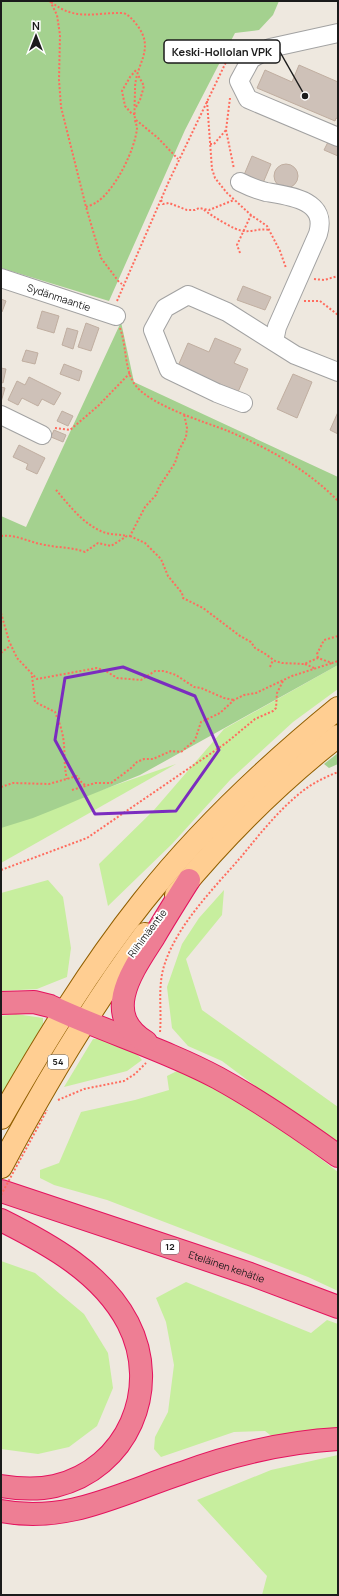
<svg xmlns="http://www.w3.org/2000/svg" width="339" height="1596" viewBox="0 0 339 1596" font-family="Manrope,sans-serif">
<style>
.grass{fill:#c7ee9e}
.forest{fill:#a4d18f}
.building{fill:#cec1b8;stroke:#c0aea0}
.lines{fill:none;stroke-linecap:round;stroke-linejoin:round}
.minor-casing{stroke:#a2a2a2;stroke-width:20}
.major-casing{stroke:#915f00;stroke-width:24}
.highway-casing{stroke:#e4135e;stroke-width:24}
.path{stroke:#ff6c5e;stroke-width:2;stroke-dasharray:2 2;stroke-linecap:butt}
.minor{stroke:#fff;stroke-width:18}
.major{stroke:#ffce92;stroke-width:22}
.highway{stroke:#ee7e94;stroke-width:22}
.path-bridge{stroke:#ff6c5e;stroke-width:2;stroke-dasharray:2 2;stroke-linecap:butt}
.marked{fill:none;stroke:#7b2cbf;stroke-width:3;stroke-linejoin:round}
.labels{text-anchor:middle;stroke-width:3.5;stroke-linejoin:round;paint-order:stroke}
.shield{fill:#fff;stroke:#5f5f5f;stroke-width:1}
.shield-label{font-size:9px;font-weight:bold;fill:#1b1b1b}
.street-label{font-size:10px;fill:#1b1b1b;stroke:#fff}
.leader{fill:none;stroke:#1b1b1b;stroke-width:1.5}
.callout-dot{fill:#1b1b1b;stroke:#fff;stroke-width:1.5}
.callout{fill:#fff;stroke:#1b1b1b;stroke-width:1.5}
.callout-label{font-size:11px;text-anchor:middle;font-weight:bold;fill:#1b1b1b}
</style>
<rect width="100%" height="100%" fill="#eee8df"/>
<g class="grass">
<path d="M338 665V689L293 722 231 779 172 844 108 906 99 864 154 810 224 729Z"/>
<path d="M176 764 1 863V825Z"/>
<path d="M48 880 63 897 71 948 67 977 37 989 1 991V893Z"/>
<path d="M224 890 222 915 186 959 202 1010 338 1107V1148L222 1061 188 1046 172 1028 167 987 182 944 199 918Z"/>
<path d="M16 1014 43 1018V1024L1 1095V1016Z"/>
<path d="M93 1039C110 1039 132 1047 142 1060L127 1071 64 1087Z"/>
<path d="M181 1069C237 1097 288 1134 338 1172V1291L308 1277 107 1200 54 1185 40 1178V1170L59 1163 81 1112 135 1100 169 1090 167 1076Z"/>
<path d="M1 1261 35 1273 84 1314 108 1353 113 1388 97 1426 69 1447 38 1454 1 1449Z"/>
<path d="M186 1282 311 1333 327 1320 338 1324V1427L274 1438 265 1431 234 1432 161 1457 154 1449 155 1437 168 1412 174 1365 166 1322 156 1298Z"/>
<path d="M338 1455V1595H262L267 1576 197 1500 271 1470Z"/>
</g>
<g class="forest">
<path d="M1 1H279L273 15 259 30 235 33 185 130 109 301 1 268Z"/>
<path d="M121 322 134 382 338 477V665L140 775 33 818 1 828V516L26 527Z"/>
<path d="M338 753V764L329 768 324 764Z"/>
</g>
<g class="building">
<path d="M299 65 338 82V119L336 118 335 121 257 88 265 70 292 82Z"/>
<path d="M328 142 338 147V156L324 150Z"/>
<path d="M252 156 271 164 263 183 244 175Z"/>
<circle cx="286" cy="176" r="12"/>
<path d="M243 286 271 297 265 310 237 300Z"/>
<path d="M1 299 6 301 2 312H1Z"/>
<path d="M42 311 59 316 54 333 37 328Z"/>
<path d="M86 323 99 328 91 351 78 347Z"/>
<path d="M67 328 78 331 73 349 62 345Z"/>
<path d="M215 338 241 349 234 363 248 369 238 392 178 366 188 343 209 352Z"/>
<path d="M26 350 38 353 35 364 22 361Z"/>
<path d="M64 364 82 371 79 381 60 374Z"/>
<path d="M1 368 6 369 3 383 1 382Z"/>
<path d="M293 374 312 382 297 418 277 409Z"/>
<path d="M29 377 61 393 54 405 42 399 38 406 22 398 18 405 8 400 17 381 25 385Z"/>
<path d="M1 387 5 388 1 402Z"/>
<path d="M62 411 73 416 68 426 57 421Z"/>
<path d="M338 412V434L330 430Z"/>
<path d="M54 430 66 435 63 442 51 437Z"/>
<path d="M19 445 45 458 37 474 26 469 28 464 13 457Z"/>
</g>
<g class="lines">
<g class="minor-casing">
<g id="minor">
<path d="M338 33 270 48 251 59 239 81 248 99 338 137"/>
<path d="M240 182C248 186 258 190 266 192 290 196 328 200 318 234L277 327 274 341"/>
<path id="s1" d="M1 278 116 316"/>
<path d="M243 403 217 393 169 370 153 330 165 308 188 295 227 312 295 355 338 372"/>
<path d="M1 415 42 435"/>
</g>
</g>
<g class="major-casing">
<g id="major">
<path d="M176 895C224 837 279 782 338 736"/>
<path d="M1 1118C44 1043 89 969 143 901 200 829 267 766 338 708"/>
<path d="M1 1167C44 1086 90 1008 145 934"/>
</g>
</g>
<g class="highway-casing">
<g id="highway">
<path d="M1 1003 34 1002 50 1006C105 1032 164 1049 218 1078 260 1101 299 1128 338 1156"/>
<path d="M146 1042C100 1014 133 970 154 937 165 918 177 899 189 880"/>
<path id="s2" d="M1 1191 250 1274 338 1307"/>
<path d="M1 1220C49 1244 102 1273 128 1323 162 1389 127 1469 55 1486 37 1490 19 1489 1 1486"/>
<path d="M1 1511C67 1524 121 1493 182 1473 231 1455 285 1442 338 1439"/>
</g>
</g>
<g class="path">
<path d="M50 1 57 15 60 35 59 80 61 107 86 207 101 258 119 282 122 284"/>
<path d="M51 2C77 22 95 12 124 13 130 16 133 20 137 25 156 50 135 64 135 89 135 98 134 110 135 119 135 123 137 125 137 128 135 150 115 190 97 202 94 204 89 206 86 207"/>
<path d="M230 98 226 130 234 169"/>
<path d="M207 101 212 169 215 178 227 193 251 215 267 226 280 251 286 268"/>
<path d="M136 107 140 100 144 86 138 75"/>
<path d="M135 114H132L125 106 122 91 130 77 137 69"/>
<path d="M136 120 158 138 178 159"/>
<path d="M210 144H214L226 130"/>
<path d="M161 200 163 204 169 203 187 210H195L199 208 209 210 234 200"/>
<path d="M204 210C211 215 235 231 244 231 253 232 260 228 269 230"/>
<path d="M240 253 237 245 251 215"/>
<path d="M314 279 324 280 338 276"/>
<path d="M117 301 169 181 227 60C235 47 236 43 252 41"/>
<path d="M304 301H320L338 315"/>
<path d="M120 328C127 347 124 371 136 386 152 406 205 422 228 431 268 448 308 470 338 501"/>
<path d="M55 428 70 430 98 406 130 373"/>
<path d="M56 490C69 505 83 524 103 532 110 535 119 534 127 536"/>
<path d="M1 536C17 534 30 543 46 545 59 548 72 547 85 552L98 543 111 546 127 536H130L145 507 156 495 159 487 175 463 179 450 186 437 187 428 184 414"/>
<path d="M130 536 145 543 161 559 168 576 182 593 183 598 203 608 240 636 251 642 255 648 264 653 275 661 282 663 304 664 318 658 332 663 338 661"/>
<path d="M1 613 9 641 17 658 37 679 97 668 106 671 117 678 141 680 155 671H164L176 675 194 687 201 688 224 698 234 700"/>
<path d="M1 653 11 645"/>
<path d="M318 658 317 654 324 640 338 636"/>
<path d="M305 664 314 668"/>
<path d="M270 667 273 660"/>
<path d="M32 676 35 702 55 712C57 718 61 726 62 732 66 748 63 763 67 779"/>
<path d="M1 787 13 783 49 784 77 776 82 783 87 786"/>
<path d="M72 790 95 783H111L130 769 137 762 144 759H153L171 751 181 752 195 740 201 722 220 713 234 700 244 695 256 693 292 676 332 663"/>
<path d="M1 870 87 838 226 743 255 719 273 711 276 708 277 693 283 681"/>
<path d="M160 1032C162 1008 157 986 165 963 178 924 214 888 241 857 259 835 277 812 299 794 311 784 323 778 338 772"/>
<path d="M58 1100 84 1089 124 1081 135 1074 146 1063"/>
</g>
<use href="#minor" class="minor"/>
<use href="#major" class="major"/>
<use href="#highway" class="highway"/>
<path class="path-bridge" d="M1 1195 47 1110"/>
</g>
<path class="marked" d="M123 667 195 696 219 750 176 811 95 814 55 740 65 678Z"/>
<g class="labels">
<g class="shield">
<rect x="48" y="1055" width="20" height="14" rx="3"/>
<rect x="161" y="1240" width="18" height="14" rx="3"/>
</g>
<g class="shield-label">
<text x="58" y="1065">54</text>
<text x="170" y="1250">12</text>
</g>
<g class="street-label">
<text dy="4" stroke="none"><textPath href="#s1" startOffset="61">Sydänmaantie</textPath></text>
<text transform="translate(147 933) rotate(-53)" y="4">Riihimäentie</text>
<text dy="4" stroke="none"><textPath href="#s2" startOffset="238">Eteläinen kehätie</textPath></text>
</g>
</g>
<path class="leader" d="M305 96L280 52"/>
<circle class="callout-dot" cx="305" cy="96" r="4"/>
<rect class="callout" x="164" y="40" width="116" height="23" rx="4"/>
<g class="callout-label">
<text x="222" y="56">Keski-Hollolan VPK</text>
</g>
<rect width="339" height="1596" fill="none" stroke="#1b1b1b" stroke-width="4"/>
<g transform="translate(36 36)" stroke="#ffffff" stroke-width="3" paint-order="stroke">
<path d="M0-3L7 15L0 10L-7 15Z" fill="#1b1b1b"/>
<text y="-6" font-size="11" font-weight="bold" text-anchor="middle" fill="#1b1b1b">N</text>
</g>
</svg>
